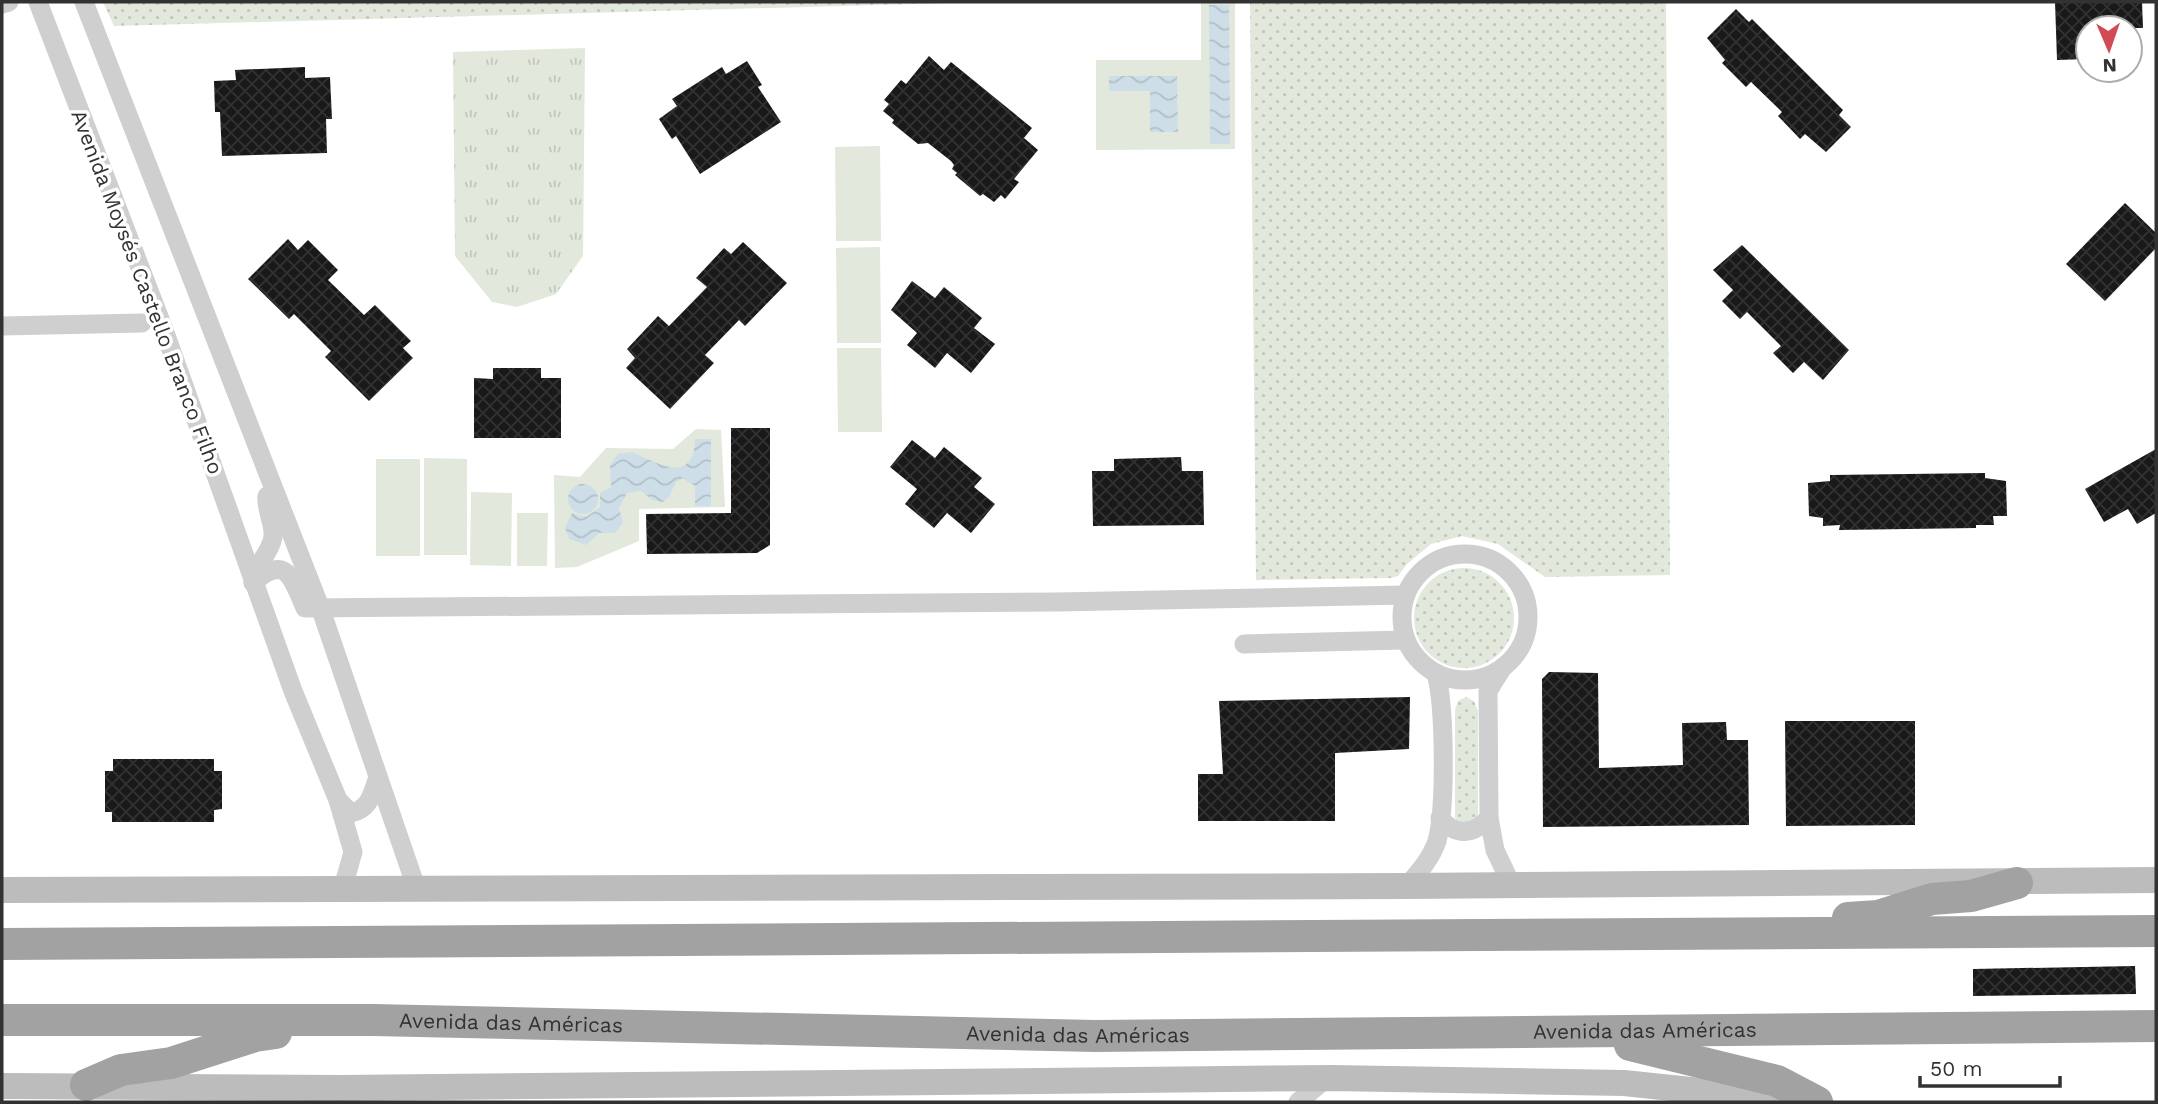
<svg xmlns="http://www.w3.org/2000/svg" width="2158" height="1104" viewBox="0 0 2158 1104" font-family="'Work Sans',sans-serif">
<style>
.grass{fill:url(#grass-dots)}
.park{fill:url(#park-tufts)}
.pitch{fill:#e2e8dc}
.water{fill:url(#water-waves)}
.building{fill:url(#building-cross-hatch)}
.lines{fill:none;stroke-linecap:round;stroke-linejoin:round}
.minor{stroke:#cfcfcf;stroke-width:19}
.secondary{stroke:#bcbcbc;stroke-width:26}
.trunk{stroke:#a2a2a2;stroke-width:32}
.labels{text-anchor:middle;stroke-width:7;stroke-linejoin:round;paint-order:stroke}
.street-label{font-size:21px;fill:#323232;stroke:#fff}
</style>
<defs>
<pattern id="grass-dots" width="8" height="8" patternUnits="userSpaceOnUse" patternTransform="scale(1.75)"><rect width="8" height="8" fill="#e2e8dc"/><path d="M2 2h.1M6 6h.1" fill="none" stroke="#c2c7bd" stroke-width="1.8" stroke-linecap="round"/></pattern>
<pattern id="park-tufts" width="24" height="20" patternUnits="userSpaceOnUse" patternTransform="scale(1.75)"><rect width="24" height="20" fill="#e2e8dc"/><path d="M3 7l-1-3M5 7V3M7 7l1-3M15 17l-1-3M17 17v-4M19 17l1-3" fill="none" stroke="#c2c7bd"/></pattern>
<pattern id="water-waves" width="16" height="10" patternUnits="userSpaceOnUse" patternTransform="scale(1.75)"><rect width="16" height="10" fill="#cedee8"/><path d="M0 5q4-4 8 0t8 0" fill="none" stroke="#b1bfc7"/></pattern>
<pattern id="building-cross-hatch" width="8" height="8" patternUnits="userSpaceOnUse" patternTransform="scale(1.75)"><rect width="8" height="8" fill="#191919"/><path d="M0 0l8 8M0 8l8-8" fill="none" stroke="#323232"/></pattern>
</defs>
<rect width="100%" height="100%" fill="#fff"/>
<g class="grass">
<path d="M103 2H985L114 26Z"/>
<path d="M1250 2H1666L1670 575 1545 577 1498 544 1462 536 1431 544 1407 564 1398 576 1391 578 1256 580Z"/>
<circle cx="1464" cy="618" r="50"/>
<path d="M1466 697 1474 701 1478 711V817L1460 825 1455 818V710L1458 701Z"/>
</g>
<path class="park" d="M585 48 583 256 556 294 517 307 492 302 455 256 453 52Z"/>
<g class="pitch">
<path d="M1201 2H1235V149L1096 150V60H1201Z"/>
<path d="M880 146 881 241H836L835 147Z"/>
<path d="M880 247 881 343H837L836 248Z"/>
<path d="M837 348H881L882 432H838Z"/>
<path d="M696 429 721 430 725 507 639 509V541L577 567 555 568 554 475 580 477 606 448 673 449Z"/>
<path d="M424 458 467 459V555H424Z"/>
<rect x="376" y="459" width="44" height="97"/>
<path d="M471 492 512 493 511 566 470 565Z"/>
<path d="M517 513H548L547 566H517Z"/>
</g>
<g class="water">
<path d="M1209 5H1229L1230 144H1210Z"/>
<path d="M1109 76H1177L1178 132H1150V91H1109Z"/>
<path d="M695 439H711V506H695V486L683 478 676 482 669 497 663 502 652 500 641 491 627 493 619 508 623 523 615 533H599L586 545 569 539 565 528 572 513 586 517 600 507V493L611 487 610 465 618 454 632 452C655 462 694 487 695 439Z"/>
<circle cx="583" cy="499" r="15"/>
</g>
<g class="building">
<path d="M2055 2H2142L2143 28H2088V59L2057 60Z"/>
<path d="M1736 9 1749 22 1752 19 1843 110 1839 115 1851 127 1826 152 1805 134 1800 139 1778 116 1782 112 1751 82 1746 87 1722 63 1725 60 1707 38Z"/>
<path d="M929 56 944 70 951 62 1032 128 1024 138 1038 150 1014 179 1019 182 1005 199 1001 195 994 202 983 194 980 196 955 175 957 173 952 169 954 165 951 161 928 143 918 144 892 123 894 120 883 111 889 104 884 100 901 80 906 84Z"/>
<path d="M747 61 762 85 758 87 781 122 700 174 676 136 672 139 659 119 677 106 672 99 722 67 726 74Z"/>
<path d="M305 67V78L330 77 332 119H326L327 153 222 156 220 112H215L214 81 236 80 235 70Z"/>
<path d="M2125 203 2156 233V248L2105 301 2066 264Z"/>
<path d="M288 239 298 250 308 240 338 270 328 280 364 315 375 305 411 341 403 348 413 358 369 401 325 357 331 351 294 314 289 319 248 279Z"/>
<path d="M743 242 787 283 745 326 739 320 705 355 714 363 670 409 626 368 635 358 627 349 658 316 669 326 707 287 696 278 724 248 731 254Z"/>
<path d="M1742 245 1849 350 1823 380 1804 362 1793 373 1773 353 1781 346 1747 312 1740 319 1722 301 1733 290 1713 270Z"/>
<path d="M912 281 935 298 944 287 982 318 974 328 995 344 971 373 947 353 935 368 907 345 917 333 891 310Z"/>
<path d="M493 368H541V378H561V438H474V378L493 379Z"/>
<path d="M731 428H770V545L757 553 647 554 646 514 731 513Z"/>
<path d="M912 440 935 458 944 447 982 478 974 487 995 504 971 533 947 513 934 528 905 504 917 489 890 467Z"/>
<path d="M2156 449V513L2137 524 2128 509 2104 522 2085 489Z"/>
<path d="M1181 457 1182 471H1203L1204 525 1093 526 1092 471H1114V459Z"/>
<path d="M1985 473V478L2006 481 2007 516H1993L1994 525H1976V528L1839 530 1840 525 1823 526V518L1809 516 1808 483 1830 481V475Z"/>
<path d="M1549 672 1598 673 1599 768 1683 765 1682 723 1726 722 1727 740H1748L1749 825 1543 827 1542 679Z"/>
<path d="M1410 697 1409 749 1335 753V821H1198V774H1223L1219 701Z"/>
<path d="M1785 721H1915V825L1786 826Z"/>
<path d="M113 759H214V771H222V809L214 810V822H112V812H105V771H113Z"/>
<path d="M2135 966 2136 994 1973 996V969Z"/>
</g>
<g class="lines">
<g class="minor">
<path d="M38 2 163 327 293 691 338 800 353 852 343 887"/>
<path d="M84 2 320 607 416 887"/>
<path d="M2 4 9 2"/>
<path d="M2 326 142 323"/>
<circle cx="1465" cy="617" r="63"/>
<path d="M253 582C258 560 267 557 272 541 277 527 265 511 267 496"/>
<path d="M253 583C286 553 292 578 305 608L1058 602 1405 595"/>
<path d="M1244 644 1405 640"/>
<path d="M1503 667 1488 691 1489 818 1495 850 1512 886"/>
<path d="M338 800 351 813C370 809 372 794 378 777"/>
<path d="M1440 818C1456 837 1473 835 1489 818"/>
<path d="M1407 886C1418 873 1431 859 1437 841 1446 808 1445 706 1436 673"/>
<path d="M1298 1102 1327 1078"/>
</g>
<g class="secondary">
<path d="M2 890 1407 886 2156 880"/>
<path d="M2 1086 341 1088 1331 1078 1624 1083 1805 1102"/>
</g>
<g class="trunk">
<path d="M1848 918 1878 916 1932 899 1971 896 2017 883"/>
<path d="M2 944 2156 931"/>
<path id="s1" d="M2 1020H373L1095 1036 2156 1026"/>
<path d="M1630 1045 1777 1081 1817 1102"/>
<path d="M86 1085 121 1070 171 1063 255 1036 276 1033"/>
</g>
</g>
<g class="labels">
<g class="street-label">
<text transform="translate(147 292) rotate(69)" y="7">Avenida Moysés Castello Branco Filho</text>
<text dy="7" stroke="none"><textPath href="#s1" startOffset="509">Avenida das Américas</textPath></text>
<text dy="7" stroke="none"><textPath href="#s1" startOffset="1643">Avenida das Américas</textPath></text>
<text dy="7" stroke="none"><textPath href="#s1" startOffset="1076">Avenida das Américas</textPath></text>
</g>
</g>
<rect width="2158" height="1104" fill="none" stroke="#323232" stroke-width="7"/>
<g transform="translate(2109 49) rotate(178)"><circle r="33" fill="#ffffff" stroke="#adadad" stroke-width="2"/>
<path d="M0-5L12 26L0 18L-12 26Z" fill="#d24b54"/>
<text y="-10" font-size="19" font-weight="bold" text-anchor="middle" fill="#323232">N</text>
</g>
<path d="M1920 1076v10h140v-10" fill="none" stroke="#323232" stroke-width="3.5"/>
<text x="1930" y="1076" font-size="21" fill="#323232" stroke="#ffffff" stroke-width="5" paint-order="stroke">50 m</text>
</svg>
